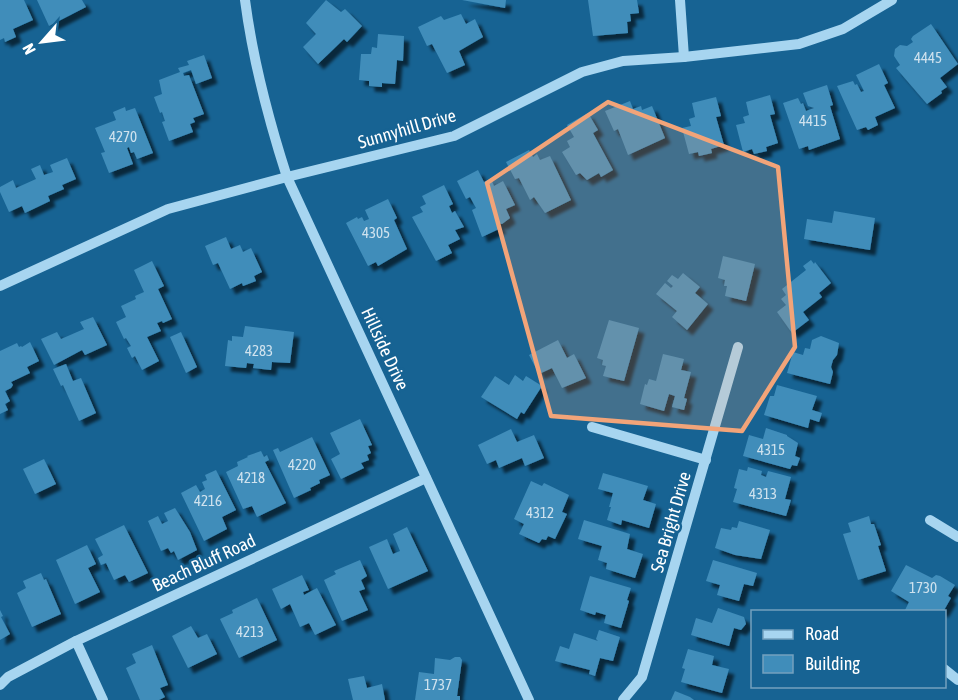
<svg xmlns="http://www.w3.org/2000/svg" width="958" height="700" viewBox="0 0 958 700" font-family="'Asap Condensed',sans-serif">
<style>
.building{fill:#408dba;filter:url(#shadow)}
.lines{fill:none;stroke-linecap:round;stroke-linejoin:round}
.minor{stroke:#a7d5f0;stroke-width:10}
.marked{fill:#f2a479;fill-opacity:0.2;stroke:#f2a479;stroke-width:4.5;stroke-linejoin:round}
.labels{text-anchor:middle;stroke-width:5;stroke-linejoin:round;paint-order:stroke}
.number-label{font-size:15px;fill:#cfe2ee}
.street-label{font-size:18px;fill:#fff;stroke:#176393}
</style>
<defs>
<filter id="shadow"><feDropShadow dx="5.5" dy="5.5" stdDeviation="1.5" flood-color="#0009"/></filter>
</defs>
<rect width="100%" height="100%" fill="#176393"/>
<g class="building">
<path d="M0 0H24L33 20 13 29 16 37 5 42 4 38 0 40Z"/>
<path d="M37 0H82L86 7 49 26Z"/>
<path d="M326 0 341 12 345 9 362 26 347 42 344 39 318 64 303 47 316 34 306 23Z"/>
<path d="M462 0H506L505 8Z"/>
<path d="M588 0H637L639 13 630 14 631 21 627 22 628 33 593 36Z"/>
<path d="M461 14 466 24 475 19 483 37 459 51 465 65 447 73 432 44 427 46 418 27 441 16 444 20Z"/>
<path d="M931 24 958 64 940 78 947 87 941 91 942 93 927 104 896 68 900 65 894 56 895 49 900 45 907 46 913 42 911 39 913 36Z"/>
<path d="M378 34 404 36 403 61 397 60 395 84 382 83V87L369 86V81L359 80 361 54H371L372 47 377 48Z"/>
<path d="M204 55 212 78 196 84 191 70 183 73 184 76 189 75 204 114 193 118 195 122 190 124 193 132 169 141 162 122 165 121 162 112 160 113 154 97 162 94 159 80 180 72 178 68 189 65 187 61Z"/>
<path d="M879 64 888 83 884 85 895 108 875 117 878 125 868 130 866 127 857 130 837 86 853 81 855 85 857 84 861 92 864 91 856 75Z"/>
<path d="M827 85 833 105 830 106 840 139 809 150 808 146 799 149 783 103 798 98 801 104 803 103 806 111 814 108 808 106 803 93Z"/>
<path d="M770 95 775 114 770 115 778 143 766 147 767 151 754 154 752 149 743 152 736 125 745 123 743 117 749 115 746 102Z"/>
<path d="M716 97 721 116 716 117 724 145 711 149 712 153 699 156 698 152 689 154 682 128 691 126 689 119 695 117 692 103Z"/>
<path d="M630 101 633 109 641 106 642 110 652 106 665 138 628 155 618 129 614 131 605 111Z"/>
<path d="M125 107 126 111 135 108 153 153 137 159 134 152 131 153 129 147 127 148 133 164 109 173 101 153 105 152 95 128 116 120 113 112Z"/>
<path d="M588 113 598 130 593 133 613 170 601 177 599 173 587 180 580 173 576 175 562 152 570 147 567 141 574 137 567 125Z"/>
<path d="M529 150 533 157 537 154 540 160 550 156 571 200 545 213 534 197 530 200 519 178 515 179 506 162Z"/>
<path d="M67 158 76 179 62 185 64 189 48 196 50 201 25 213 22 206 9 212 0 192V187L13 180 16 188 36 179 31 169 40 165 44 175 53 172 50 165Z"/>
<path d="M478 170 484 182 491 179 494 186 503 181 515 205 506 209 510 218 502 224 498 223 501 228 482 237 472 210 476 208 470 197 466 199 457 181Z"/>
<path d="M444 185 453 204 449 206 452 213 455 211 464 227 455 230 460 239 448 245 452 253 436 261 412 217 423 212 420 207 426 204 422 196Z"/>
<path d="M388 199 397 218 394 220 407 249 378 266 376 262 368 266 346 223 357 217 358 219 362 217 364 221 369 219 365 210Z"/>
<path d="M834 211 875 218 870 250 804 239 807 219 832 223Z"/>
<path d="M226 237 231 249 240 245 243 252 251 248 262 272 254 276 256 281 243 286 242 283 230 289 218 263 213 265 205 246Z"/>
<path d="M723 256 755 264 746 301 725 296 727 286H724L725 280 718 278Z"/>
<path d="M811 260 814 264 815 262 831 283 819 293 822 297 803 312 809 320 792 333 777 312 786 305 781 299 786 295 782 289 806 270 803 266Z"/>
<path d="M152 261 164 286 158 289 172 319 163 323 162 321 157 323 161 331 147 337 159 361 142 370 135 356 132 358 127 348 131 346 126 338 124 339 116 322 126 317 121 306 136 299 135 296 144 292 134 270Z"/>
<path d="M683 273 700 287 695 293 708 304 687 330 672 317 677 311 656 294 665 283 671 288 673 286 667 281 672 275 678 279Z"/>
<path d="M93 317 107 345 85 355 82 350 54 365 41 339 57 332 61 339 84 329 80 322Z"/>
<path d="M609 320 639 328 624 381 603 376 606 366 602 365 603 360 597 358Z"/>
<path d="M245 326 294 332 290 363 272 362 271 370 253 368 254 364 247 363 246 368 225 366 228 340 232 341V336L243 337Z"/>
<path d="M181 332 197 367 186 373 170 337Z"/>
<path d="M821 336 839 343 837 355 833 360 831 367 833 372 830 384 787 373 793 352 803 355 805 348 810 349 812 340Z"/>
<path d="M558 340 567 358 574 354 586 378 562 388 552 368 539 374 529 355Z"/>
<path d="M30 342 39 361 27 367 30 373 11 382 13 385 11 388 5 391 10 401 5 404 8 410 0 414V351L17 343 19 347 21 346 22 347Z"/>
<path d="M663 354 684 359 681 370 691 372 684 398 687 399 684 410 672 407 675 396 669 394 664 411 640 404 645 384 647 385 649 379 656 381Z"/>
<path d="M66 364 73 381 81 378 96 413 79 421 63 385 61 386 53 369Z"/>
<path d="M515 375 523 381 526 376 542 386 524 414 521 412 517 419 481 397 495 376 509 385Z"/>
<path d="M777 385 817 396 812 410 822 413 819 422 810 419 808 428 764 415 770 396H774Z"/>
<path d="M360 419 372 445 368 446 371 453 367 455 369 460 361 463 364 468 341 479 331 459 340 454 330 433Z"/>
<path d="M766 428 787 435V436L798 443 795 456 800 458 797 466 792 465 790 469 743 456 749 435 763 439Z"/>
<path d="M511 429 517 442 534 435 544 458 525 466 522 458 499 468 496 460 487 464 478 445Z"/>
<path d="M312 437 330 475 319 480 320 483 310 488 311 490 294 498 273 450 278 448 280 452Z"/>
<path d="M261 451 264 457 267 455 269 460 265 462 286 503 257 517 252 506 243 509 226 472 238 466 237 462 248 457 247 456Z"/>
<path d="M44 459 56 484 35 494 23 469Z"/>
<path d="M748 467 762 471 761 475 766 477 768 471 791 477 785 499 791 500 786 516 733 502 737 489 734 488 739 469 747 471Z"/>
<path d="M216 470 236 510 222 517 227 529 204 541 181 493 196 485 200 492 205 489 202 482 207 480 205 475Z"/>
<path d="M603 473 648 486 643 500 656 504 649 528 622 520 621 525 607 520 611 507H609L613 493 598 489Z"/>
<path d="M531 481 542 486 544 483 569 495 562 512 567 514 555 539 548 536 546 540 542 539 539 543 519 534 524 524 514 519Z"/>
<path d="M175 508 190 532 197 550 178 560 174 551 171 553 168 548 161 551 148 521 158 516 162 524 168 521 164 513Z"/>
<path d="M869 516 871 524H874L881 545 878 546 886 571 858 580 843 534 851 532 848 523Z"/>
<path d="M584 520 630 534 627 549 643 554 635 578 606 569 607 563 598 560 602 546 578 539Z"/>
<path d="M739 521 770 530 761 559 735 555 715 548 721 528 731 530 732 527 737 528Z"/>
<path d="M124 525 148 573 129 582 125 575 114 580 106 563 101 565 98 558 103 555 95 539Z"/>
<path d="M407 527 428 571 388 589 369 547 387 539 393 554 400 551 393 534Z"/>
<path d="M87 545 96 564 88 568 100 592 75 604 56 560Z"/>
<path d="M360 560 367 576 361 580 365 589 359 591 368 610 342 621 324 580 336 574 334 571Z"/>
<path d="M713 560 757 573 753 586 744 584 739 601 717 595 720 585 706 581Z"/>
<path d="M906 565 932 578 936 575 940 576 955 585 948 596 951 598 943 612 939 610 938 612H904L909 602 891 591Z"/>
<path d="M41 573 44 580 46 579 61 614 32 627 17 593 26 588 23 581Z"/>
<path d="M302 575 309 590 303 592 304 595 317 588 336 625 315 635 309 623 300 627 290 604 281 609 272 589Z"/>
<path d="M590 576 631 588 627 600 629 601 621 628 604 623 606 615 596 612 595 615 580 610Z"/>
<path d="M257 598 277 640 239 658 220 619 233 613 232 610Z"/>
<path d="M718 608 744 617 746 624 741 630 734 628 729 646 691 635 696 618 712 623Z"/>
<path d="M0 610 3 616 1 617 10 634 0 640Z"/>
<path d="M191 626 198 638 207 634 217 654 188 668 172 636Z"/>
<path d="M599 630 620 637 613 661 600 658 595 676 589 674 590 670 555 661 560 646 569 649 574 633 598 641 596 639Z"/>
<path d="M152 645 168 685 160 688 165 697 159 700H140L126 668 136 663 132 654Z"/>
<path d="M688 649 714 656 712 665 729 669 722 693 681 682 685 669 682 668Z"/>
<path d="M455 657H460L462 660 457 696H460V700H415L419 672 434 674 435 658 450 660Z"/>
<path d="M364 676 367 688 382 684 385 700H353L348 679Z"/>
<path d="M675 691 690 697 694 700H671Z"/>
</g>
<g class="lines">
<g class="minor">
<path d="M245 0C253 61 268 118 287 177L529 700"/>
<path d="M680 0 684 57"/>
<path d="M0 286 168 209 287 177 454 136 582 72 623 61 684 57 799 44 843 29 892 0"/>
<path d="M592 427 706 460"/>
<path d="M930 520 958 537"/>
<path d="M76 641 103 700"/>
<path d="M944 669 958 680"/>
<path d="M0 685 8 677 76 641 426 478"/>
<path d="M623 700 642 677 738 347"/>
</g>
</g>
<path class="marked" d="M608 102 778 167 795 347 742 431 551 416 487 183Z"/>
<g class="labels">
<g class="number-label">
<text x="928" y="63">4445</text>
<text x="813" y="126">4415</text>
<text x="123" y="142">4270</text>
<text x="376" y="238">4305</text>
<text x="259" y="356">4283</text>
<text x="771" y="455">4315</text>
<text x="302" y="470">4220</text>
<text x="251" y="483">4218</text>
<text x="763" y="499">4313</text>
<text x="208" y="506">4216</text>
<text x="540" y="518">4312</text>
<text x="923" y="593">1730</text>
<text x="250" y="637">4213</text>
<text x="438" y="690">1737</text>
</g>
<g class="street-label">
<text transform="translate(407 129) rotate(-16)" y="6">Sunnyhill Drive</text>
<text transform="translate(385 349) rotate(65)" y="6">Hillside Drive</text>
<text transform="translate(671 522) rotate(-74)" y="6">Sea Bright Drive</text>
<text transform="translate(204 563) rotate(-25)" y="6">Beach Bluff Road</text>
</g>
</g>
<rect x="751" y="610" width="195" height="78" fill="#176393" stroke="#74a1be" stroke-width="1.5"/>
<rect x="763" y="630" width="30" height="9" fill="#a7d5f0" stroke="#74a1be" stroke-width="1.5"/>
<text x="805" y="640" font-size="18" fill="#ffffff">Road</text>
<rect x="763" y="655" width="30" height="18" fill="#408dba" stroke="#74a1be" stroke-width="1.5"/>
<text x="805" y="670" font-size="18" fill="#ffffff">Building</text>
<g transform="translate(42 42) rotate(242)" stroke="#176393" stroke-width="4.5" paint-order="stroke">
<path d="M0-4.5L10 22L0 15L-10 22Z" fill="#ffffff"/>
<text y="-9" font-size="16" font-weight="bold" text-anchor="middle" fill="#ffffff">N</text>
</g>
</svg>
